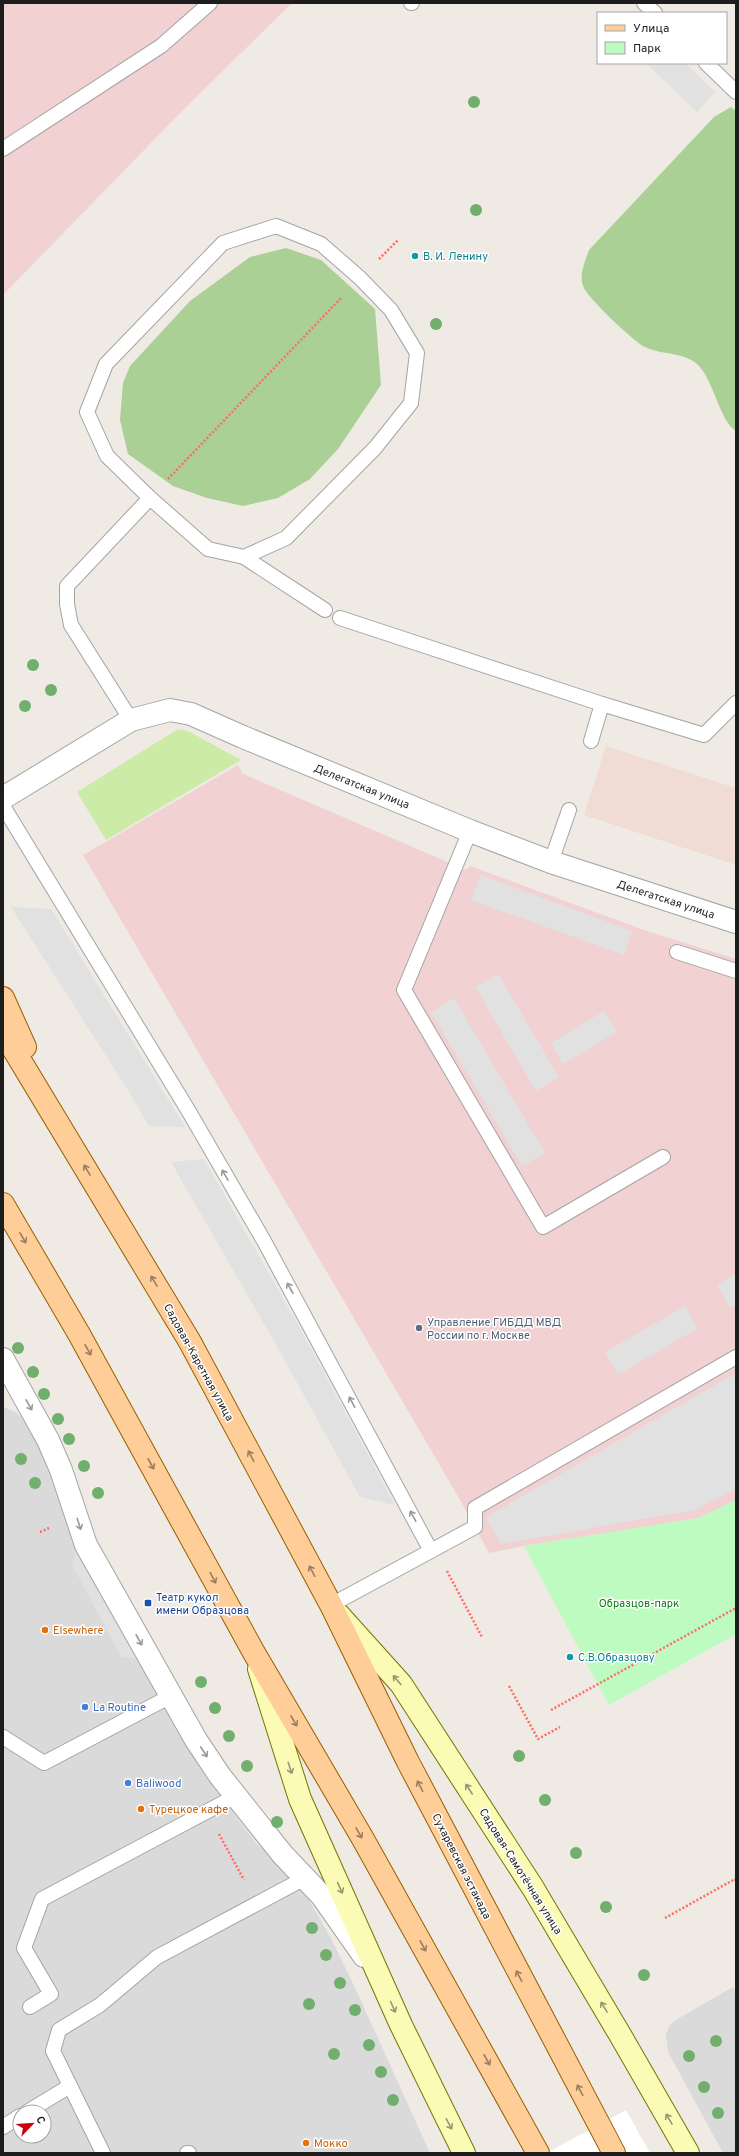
<svg xmlns="http://www.w3.org/2000/svg" width="739" height="2156" viewBox="0 0 739 2156" font-family="Overpass,sans-serif">
<style>
.residential{fill:#dbdada;fill-rule:evenodd}
.commercial{fill:#f1d1d2}
.military{fill:#f1dcd5}
.grass{fill:#cceba7}
.forest{fill:#aad096}
.park{fill:#befbc0}
.parking{fill:#e1e1e1}
.pier{fill:#fff}
.lines{fill:none;stroke-linecap:round;stroke-linejoin:round}
.service-casing{stroke:#a4a4a4;stroke-width:16}
.minor-casing{stroke:#a4a4a4;stroke-width:24}
.tertiary-casing{stroke:#a4a4a4;stroke-width:24}
.secondary-casing{stroke:#707701;stroke-width:24}
.primary-casing{stroke:#975e00;stroke-width:24}
.path{stroke:#fe6d65;stroke-width:2.5;stroke-dasharray:2 2;stroke-linecap:butt}
.service{stroke:#fff;stroke-width:14}
.minor{stroke:#fff;stroke-width:22}
.tertiary{stroke:#fff;stroke-width:22}
.secondary{stroke:#fbfbb5;stroke-width:22}
.primary{stroke:#ffcd98;stroke-width:22}
.tree{fill:#70af6d}
.oneway{stroke:#997e61}
.oneway2{stroke:#999}
.oneway3{stroke:#979771}
.culture-dot{fill:#0f9aa8;stroke:#fff;stroke-width:1.5}
.service-dot{fill:#5c6f8a;stroke:#fff;stroke-width:1.5}
.transit-dot{fill:#1a4fb4;stroke:#fff;stroke-width:1.5}
.food-dot{fill:#e8710a;stroke:#fff;stroke-width:1.5}
.shop-dot{fill:#3f7fe0;stroke:#fff;stroke-width:1.5}
.labels{text-anchor:middle;stroke-width:3;stroke-linejoin:round;paint-order:stroke}
.culture-label{font-size:11px;fill:#0d838f;stroke:#fff;text-anchor:start}
.street-label{font-size:11px;fill:#1d1d1d;stroke:#fff}
.service-label{font-size:11px;fill:#4e5e75;stroke:#fff;text-anchor:start}
.transit-label{font-size:11px;fill:#164399;stroke:#fff;text-anchor:start}
.park-label{font-size:11px;fill:#087f0c;stroke:#fff}
.food-label{font-size:11px;fill:#c56008;stroke:#fff;text-anchor:start}
.shop-label{font-size:11px;fill:#366cbe;stroke:#fff;text-anchor:start}
</style>
<rect width="100%" height="100%" fill="#efeae3"/>
<g class="residential">
<path d="M3 1407 16 1412 27 1423 38 1444 78 1548 72 1564 121 1656 139 1659 171 1720 208 1780 257 1844 296 1881 308 1898 331 1938 357 1992 430 2153H3ZM20 2112H44V2136H20Z"/>
<path d="M733 1987 736 1992V2153H723L668 2052 666 2035 669 2026 674 2021Z"/>
</g>
<g class="commercial">
<path d="M3 3H292L181 112 3 295Z"/>
<path d="M238 765 243 774 466 870 470 866 644 930 736 959V1500L699 1518 524 1546 489 1553 459 1498 83 855Z"/>
</g>
<path class="military" d="M606 746 736 788V865L584 815Z"/>
<path class="grass" d="M178 729 188 731 241 760 106 840 77 792Z"/>
<g class="forest">
<path d="M731 107 736 111V431C720 421 714 382 699 366 687 352 661 355 645 347 634 342 589 299 584 288 578 276 585 262 589 250L714 117Z"/>
<path d="M286 248 321 260 375 309 381 385 338 449 310 479 278 498 243 506 207 498 173 486 128 454 120 420 123 383 130 366 190 301 250 257Z"/>
</g>
<path class="park" d="M736 1500V1634L609 1705 524 1546 699 1518Z"/>
<g class="parking">
<path d="M646 63H685L715 92 697 112Z"/>
<path d="M480 875 632 931 624 955 471 900Z"/>
<path d="M11 907 51 909 185 1127 149 1126 128 1090Z"/>
<path d="M498 974 559 1077 536 1091 475 987Z"/>
<path d="M454 998 545 1153 522 1166 431 1012Z"/>
<path d="M604 1011 617 1032 563 1064 551 1043Z"/>
<path d="M204 1159 302 1332 395 1505 360 1497 278 1348 171 1162Z"/>
<path d="M736 1274V1305L730 1308 717 1286Z"/>
<path d="M685 1306 698 1328 618 1375 605 1352Z"/>
<path d="M736 1373V1489L694 1510 501 1544 486 1517Z"/>
<path d="M78 1548 139 1659 121 1656 72 1564Z"/>
</g>
<path class="pier" d="M626 2110 650 2153H546L599 2125Z"/>
<g class="lines">
<g class="service-casing">
<g id="service">
<path d="M411 3H412"/>
<path d="M644 3 655 13"/>
<path d="M706 63 736 92"/>
<path d="M3 149 161 46 210 3"/>
<path d="M276 226 321 244 360 278 391 310 417 353 411 403 375 448 286 538 244 557 208 549 150 498 107 456 87 412 106 364 223 243Z"/>
<path d="M244 557 325 610"/>
<path d="M340 618 602 704 704 735 736 703"/>
<path d="M131 720 71 625 67 604V586L150 498"/>
<path d="M591 741 602 704"/>
<path d="M3 806 188 1110 264 1241 431 1551"/>
<path d="M470 831 404 990 543 1227 663 1157"/>
<path d="M551 862 569 810"/>
<path d="M677 952 736 971"/>
<path d="M331 1605 475 1527V1508L736 1357"/>
<path d="M3 1737 44 1763 171 1696"/>
<path d="M30 2007 51 1994 24 1948 42 1899 236 1796"/>
<path d="M27 2112 70 2086"/>
<path d="M3 2127 20 2116"/>
<path d="M103 2153 53 2051 59 2030 100 2005 157 1957 305 1878"/>
<path d="M187 2153H189"/>
</g>
</g>
<g class="minor-casing">
<path id="minor" d="M3 1359 48 1440 61 1470 86 1545 196 1740 220 1776 283 1855 322 1896 364 1956"/>
</g>
<g class="tertiary-casing">
<path id="tertiary" d="M3 798 131 720 170 710 191 714 243 737 470 831 551 862 736 922"/>
</g>
<g class="secondary-casing">
<g id="secondary">
<path d="M339 1615 401 1684 533 1888 619 2033 688 2153"/>
<path d="M259 1669 300 1799 401 2025 464 2153"/>
</g>
</g>
<g class="primary-casing">
<g id="primary">
<path d="M3 998 25 1047"/>
<path d="M3 1032 190 1342 331 1605 408 1762 614 2153"/>
<path d="M3 1204 79 1334 253 1651 363 1839 538 2153"/>
</g>
</g>
<g class="path">
<path d="M379 259 398 240"/>
<path d="M168 479 342 297"/>
<path d="M40 1532 49 1528"/>
<path d="M447 1571 482 1637"/>
<path d="M509 1686 538 1739 560 1727"/>
<path d="M551 1710 736 1608"/>
<path d="M219 1834 244 1880"/>
<path d="M665 1918 735 1879 736 1881"/>
</g>
<use href="#service" class="service"/>
<use href="#minor" class="minor"/>
<use href="#tertiary" class="tertiary"/>
<use href="#secondary" class="secondary"/>
<use href="#primary" class="primary"/>
</g>
<g class="tree">
<circle cx="474" cy="102" r="6"/>
<circle cx="476" cy="210" r="6"/>
<circle cx="436" cy="324" r="6"/>
<circle cx="33" cy="665" r="6"/>
<circle cx="51" cy="690" r="6"/>
<circle cx="25" cy="706" r="6"/>
<circle cx="18" cy="1348" r="6"/>
<circle cx="33" cy="1372" r="6"/>
<circle cx="44" cy="1394" r="6"/>
<circle cx="58" cy="1419" r="6"/>
<circle cx="69" cy="1439" r="6"/>
<circle cx="21" cy="1459" r="6"/>
<circle cx="84" cy="1466" r="6"/>
<circle cx="35" cy="1483" r="6"/>
<circle cx="98" cy="1493" r="6"/>
<circle cx="201" cy="1682" r="6"/>
<circle cx="215" cy="1708" r="6"/>
<circle cx="229" cy="1736" r="6"/>
<circle cx="519" cy="1756" r="6"/>
<circle cx="247" cy="1766" r="6"/>
<circle cx="545" cy="1800" r="6"/>
<circle cx="277" cy="1822" r="6"/>
<circle cx="576" cy="1853" r="6"/>
<circle cx="606" cy="1907" r="6"/>
<circle cx="312" cy="1928" r="6"/>
<circle cx="326" cy="1955" r="6"/>
<circle cx="644" cy="1975" r="6"/>
<circle cx="340" cy="1983" r="6"/>
<circle cx="309" cy="2004" r="6"/>
<circle cx="355" cy="2010" r="6"/>
<circle cx="716" cy="2041" r="6"/>
<circle cx="369" cy="2045" r="6"/>
<circle cx="334" cy="2054" r="6"/>
<circle cx="689" cy="2056" r="6"/>
<circle cx="381" cy="2072" r="6"/>
<circle cx="704" cy="2087" r="6"/>
<circle cx="393" cy="2100" r="6"/>
<circle cx="718" cy="2113" r="6"/>
</g>
<defs><path id="oneway-shaft" d="M-6 0H5M1.5-3L5.5 0L1.5 3" fill="none" stroke-width="1.6" stroke-linecap="round" stroke-linejoin="round"/></defs>
<g class="oneway">
<use href="#oneway-shaft" transform="translate(87 1170) rotate(-121)"/>
<use href="#oneway-shaft" transform="translate(23 1238) rotate(60)"/>
<use href="#oneway-shaft" transform="translate(154 1281) rotate(-121)"/>
<use href="#oneway-shaft" transform="translate(88 1350) rotate(61)"/>
<use href="#oneway-shaft" transform="translate(251 1456) rotate(-118)"/>
<use href="#oneway-shaft" transform="translate(151 1464) rotate(61)"/>
<use href="#oneway-shaft" transform="translate(312 1571) rotate(-118)"/>
<use href="#oneway-shaft" transform="translate(213 1578) rotate(62)"/>
<use href="#oneway-shaft" transform="translate(294 1721) rotate(60)"/>
<use href="#oneway-shaft" transform="translate(420 1786) rotate(-117)"/>
<use href="#oneway-shaft" transform="translate(359 1833) rotate(60)"/>
<use href="#oneway-shaft" transform="translate(423 1946) rotate(61)"/>
<use href="#oneway-shaft" transform="translate(519 1976) rotate(-118)"/>
<use href="#oneway-shaft" transform="translate(487 2060) rotate(61)"/>
<use href="#oneway-shaft" transform="translate(580 2090) rotate(-118)"/>
</g>
<g class="oneway2">
<use href="#oneway-shaft" transform="translate(225 1175) rotate(-120)"/>
<use href="#oneway-shaft" transform="translate(290 1288) rotate(-119)"/>
<use href="#oneway-shaft" transform="translate(352 1402) rotate(-118)"/>
<use href="#oneway-shaft" transform="translate(29 1405) rotate(61)"/>
<use href="#oneway-shaft" transform="translate(413 1516) rotate(-118)"/>
<use href="#oneway-shaft" transform="translate(79 1524) rotate(72)"/>
<use href="#oneway-shaft" transform="translate(139 1640) rotate(61)"/>
<use href="#oneway-shaft" transform="translate(204 1752) rotate(57)"/>
</g>
<g class="oneway3">
<use href="#oneway-shaft" transform="translate(397 1680) rotate(-130)"/>
<use href="#oneway-shaft" transform="translate(290 1768) rotate(72)"/>
<use href="#oneway-shaft" transform="translate(469 1789) rotate(-123)"/>
<use href="#oneway-shaft" transform="translate(340 1888) rotate(66)"/>
<use href="#oneway-shaft" transform="translate(393 2007) rotate(66)"/>
<use href="#oneway-shaft" transform="translate(604 2007) rotate(-121)"/>
<use href="#oneway-shaft" transform="translate(669 2119) rotate(-120)"/>
<use href="#oneway-shaft" transform="translate(449 2124) rotate(62)"/>
</g>
<g class="culture-dot">
<circle cx="415" cy="256" r="4"/>
<circle cx="570" cy="1657" r="4"/>
</g>
<circle class="service-dot" cx="419" cy="1328" r="4"/>
<rect class="transit-dot" x="144" y="1599" width="8" height="8" rx="2"/>
<g class="food-dot">
<circle cx="45" cy="1630" r="4"/>
<circle cx="141" cy="1809" r="4"/>
<circle cx="306" cy="2143" r="4"/>
</g>
<g class="shop-dot">
<circle cx="85" cy="1707" r="4"/>
<circle cx="128" cy="1783" r="4"/>
</g>
<g class="labels">
<g class="culture-label">
<text x="423" y="260">В. И. Ленину</text>
<text x="578" y="1661">С.В.Образцову</text>
</g>
<g class="street-label">
<text transform="translate(362 786) rotate(22)" y="4">Делегатская улица</text>
<text transform="translate(666 899) rotate(18)" y="4">Делегатская улица</text>
<text transform="translate(199 1362) rotate(61)" y="4">Садовая-Каретная улица</text>
<text transform="translate(462 1866) rotate(63)" y="4">Сухаревская эстакада</text>
<text transform="translate(521 1871) rotate(58)" y="4">Садовая-Самотёчная улица</text>
</g>
<g class="service-label">
<text x="427" y="1326">Управление ГИБДД МВД<tspan x="427" dy="13">России по г. Москве</tspan></text>
</g>
<g class="transit-label">
<text x="156" y="1601">Театр кукол<tspan x="156" dy="13">имени Образцова</tspan></text>
</g>
<g class="park-label">
<text x="639" y="1607">Образцов-парк</text>
</g>
<g class="food-label">
<text x="53" y="1634">Elsewhere</text>
<text x="149" y="1813">Турецкое кафе</text>
<text x="314" y="2147">Мокко</text>
</g>
<g class="shop-label">
<text x="93" y="1711">La Routine</text>
<text x="136" y="1787">Baliwood</text>
</g>
</g>
<rect width="739" height="2156" fill="none" stroke="#1d1d1d" stroke-width="8"/>
<rect x="597" y="12" width="130" height="52" fill="#ffffff" stroke="#a5a5a5"/>
<rect x="605" y="25" width="20" height="6" fill="#ffcd98" stroke="#a5a5a5"/>
<text x="633" y="32" font-size="12" fill="#1d1d1d">Улица</text>
<rect x="605" y="42" width="20" height="12" fill="#befbc0" stroke="#a5a5a5"/>
<text x="633" y="52" font-size="12" fill="#1d1d1d">Парк</text>
<g transform="translate(32 2124) rotate(65)"><circle r="19" fill="#ffffff" stroke="#a5a5a5"/>
<path d="M0-3L7 15L0 10L-7 15Z" fill="#cb000a"/>
<text y="-6" font-size="11" font-weight="bold" text-anchor="middle" fill="#1d1d1d">С</text>
</g>
</svg>
